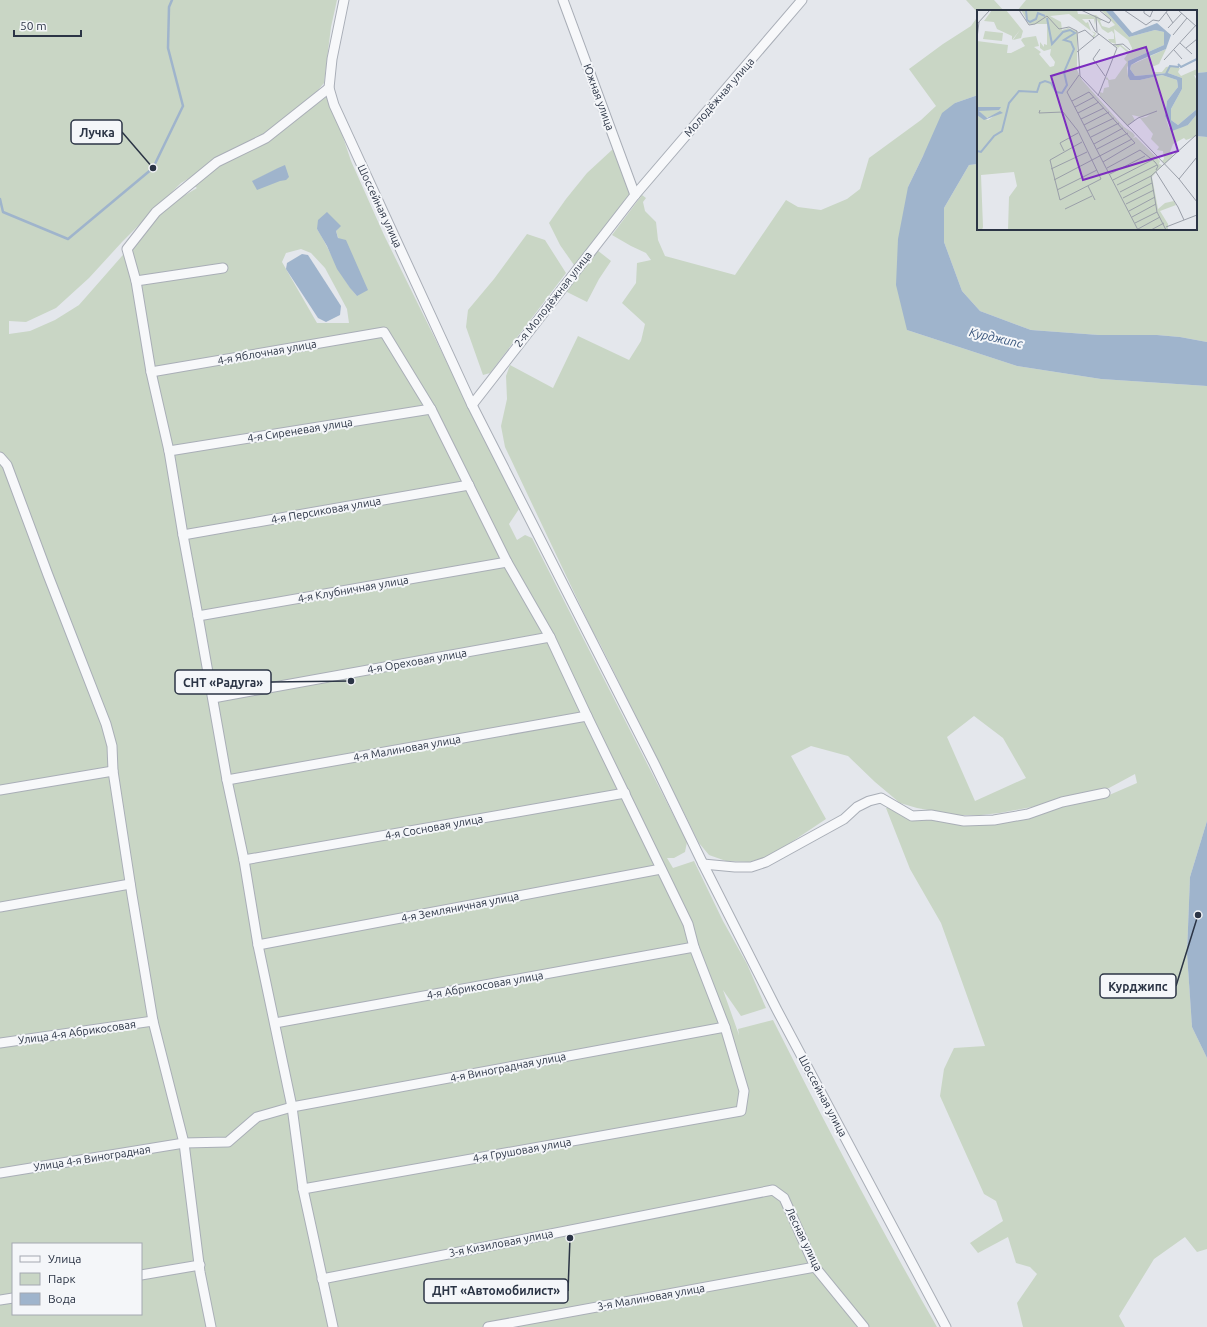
<svg xmlns="http://www.w3.org/2000/svg" width="1207" height="1327" viewBox="0 0 1207 1327" font-family="Ubuntu,sans-serif">
<style>
.green{fill:#c9d6c5;fill-rule:evenodd}
.water{fill:#9fb4cc}
.lines{fill:none;stroke-linecap:round;stroke-linejoin:round}
.stream{stroke:#9fb4cc;stroke-width:2.5}
.street-casing{stroke:#a9aeb7;stroke-width:11}
.street{stroke:#f7f8fa;stroke-width:9}
.labels{text-anchor:middle;stroke-width:4;stroke-linejoin:round;paint-order:stroke}
.street-label{font-size:11px;fill:#2b3445;stroke:#f4f6f9}
.water-label{font-size:12px;font-style:italic;fill:#34527a;stroke:#f4f6f9}
.inset-river{fill:none;stroke:#9fb4cc;stroke-width:2}
.inset-road{fill:none;stroke:#9a9fa9;stroke-width:1}
.view{fill:#7b2cbf;fill-opacity:0.15;stroke:#7b2cbf;stroke-width:2}
.inset-edge{fill:none;stroke:#2b3445;stroke-width:2}
.leader{fill:none;stroke:#2b3445;stroke-width:1.5}
.callout-dot{fill:#2b3445;stroke:#f4f6f9;stroke-width:1.5}
.callout{fill:#f4f6f9;stroke:#2b3445;stroke-width:1.5}
.callout-label{font-size:12px;text-anchor:middle;font-weight:bold;fill:#2b3445}
</style>
<rect width="100%" height="100%" fill="#e4e7ec"/>
<g class="green">
<path d="M0 0H337L331 27 324 83 313 96 283 122 181 183 122 242 89 278 56 308 26 322 9 321V334L30 331 55 320 79 305 165 207 197 188 193 185 225 160 276 134 329 95 351 161 384 235 519 509 509 524 517 540 525 535 532 538 687 842 685 852 674 858H667L673 868 694 861 723 921 747 964 766 1008 741 1016 723 990 739 1035 738 1029 773 1020C825 1124 879 1226 937 1327H0ZM340 226 336 231 357 296C339 276 331 251 317 229ZM301 249 311 253 325 268 347 309 349 323H317L282 262 286 253ZM13 1244H141V1314H13Z"/>
<path d="M966 0H994L1004 11H978V13Z"/>
<path d="M1026 0H1207V72L1196 73V11H1017Z"/>
<path d="M978 16V95L955 103 923 156 908 187 907 330 1017 366 1101 379 1207 386V821L1190 877 1187 953 1192 1027 1207 1058V1249L1197 1252 1185 1237 1154 1259 1119 1316 1125 1327H1023L1017 1303 1037 1274 1030 1267 1016 1263 1008 1237 978 1253 970 1243 1003 1221 996 1201 984 1194 940 1096 944 1069 954 1048 985 1046 941 923 910 869 886 808H893L912 819 1017 817 1100 799 1137 783 1135 774 1109 788 1092 791 1042 805 1000 813 981 815H956L917 808 900 803 875 782 848 756 811 746 791 756 826 819 772 855 749 862 726 861 709 855 699 843 600 644 591 628 505 447 501 426 507 399 506 376 510 365 553 388 578 336 629 360 641 341 645 324 622 303 636 283 637 263 651 260 646 253 631 246 612 235 642 195 646 198 643 202 645 211 656 222 658 240 665 256 735 275 786 200 798 207 821 210 847 199 860 189 869 158 921 120 936 106 909 69 943 44 971 26ZM974 716 1003 738 1026 778 975 801 947 737Z"/>
<path d="M1196 136 1207 137V342L1180 337 1157 335H1099L1031 330 980 311 962 291 944 242V208L969 165 978 164V229H1196Z"/>
<path d="M613 149 631 194 574 265 560 245 549 223 566 199 587 173Z"/>
<path d="M527 234 545 240 566 273 490 373 483 375 466 327 468 310 494 279Z"/>
<path d="M597 250 611 261 599 279 587 302 565 291Z"/>
</g>
<g class="water">
<path d="M1207 72V137L1196 136V73Z"/>
<path d="M978 95V164L969 165 944 208V242L962 291 980 311 1031 330 1099 335H1157L1180 337 1207 342V386L1101 379 1017 366 907 330 896 285 898 239 908 187 923 156 942 113 955 103Z"/>
<path d="M285 165 289 177 286 180 280 181 257 190 252 181 278 168Z"/>
<path d="M327 212 341 226 336 231 338 238 346 240 368 290 357 296 350 288 337 269 327 246 317 229 318 220Z"/>
<path d="M302 254 308 255 341 306 340 315 326 322 318 318 286 269 287 263Z"/>
<path d="M1207 821V1058L1192 1027 1187 953 1190 877Z"/>
</g>
<g class="lines">
<path class="stream" d="M0 199 3 212 68 239 153 168 183 106 168 48 169 7 172 0"/>
<g class="street-casing">
<g id="street">
<path d="M344 0 332 59 329 88 334 105 472 405 654 763 703 864 777 1010 946 1327"/>
<path d="M563 0 635 195"/>
<path d="M329 88 266 138 217 162 156 212 127 249 136 281 151 372 169 451 183 535 198 616 227 780 244 860 258 945 292 1107 303 1189 333 1327"/>
<path d="M136 281 223 268"/>
<path d="M151 372 384 332 431 409 507 562 550 637 587 716 688 924 694 947 725 1027 744 1091 741 1111 303 1189"/>
<path d="M472 405 635 195 802 0"/>
<path d="M169 451 431 409"/>
<path d="M0 457 7 465 48 575 106 724 112 746 113 771 132 895 153 1021 184 1143 200 1272 211 1327"/>
<path d="M183 535 469 485"/>
<path d="M198 616 507 562"/>
<path d="M213 698 550 637"/>
<path d="M227 780 587 716"/>
<path d="M0 790 113 771"/>
<path d="M244 860 625 793"/>
<path d="M703 864 735 867H751L766 862 844 819 857 807 869 801 881 798 912 816 931 815 964 821 994 820 1028 814 1062 802 1105 793"/>
<path d="M0 907 130 884"/>
<path d="M258 945 661 869"/>
<path d="M275 1023 694 947"/>
<path d="M0 1043 153 1021"/>
<path d="M0 1173 184 1143 228 1142 257 1117 292 1107 725 1027"/>
<path d="M141 1275 200 1265"/>
<path d="M322 1279 773 1190 784 1198 815 1267 864 1327"/>
<path d="M0 1300 13 1298"/>
<path d="M488 1327 815 1267"/>
</g>
</g>
<use href="#street" class="street"/>
</g>
<g class="labels">
<g class="street-label">
<text transform="translate(599 97) rotate(70)" y="4">Южная улица</text>
<text transform="translate(719 97) rotate(-49)" y="4">Молодёжная улица</text>
<text transform="translate(380 206) rotate(65)" y="4">Шоссейная улица</text>
<text transform="translate(553 299) rotate(-52)" y="4">2-я Молодёжная улица</text>
<text transform="translate(267 352) rotate(-10)" y="4">4-я Яблочная улица</text>
<text transform="translate(300 430) rotate(-9)" y="4">4-я Сиреневая улица</text>
<text transform="translate(326 510) rotate(-10)" y="4">4-я Персиковая улица</text>
<text transform="translate(353 589) rotate(-10)" y="4">4-я Клубничная улица</text>
<text transform="translate(417 661) rotate(-10)" y="4">4-я Ореховая улица</text>
<text transform="translate(407 748) rotate(-10)" y="4">4-я Малиновая улица</text>
<text transform="translate(434 827) rotate(-10)" y="4">4-я Сосновая улица</text>
<text transform="translate(460 907) rotate(-11)" y="4">4-я Земляничная улица</text>
<text transform="translate(485 985) rotate(-10)" y="4">4-я Абрикосовая улица</text>
<text transform="translate(77 1032) rotate(-8)" y="4">Улица 4-я Абрикосовая</text>
<text transform="translate(508 1067) rotate(-11)" y="4">4-я Виноградная улица</text>
<text transform="translate(823 1096) rotate(62)" y="4">Шоссейная улица</text>
<text transform="translate(522 1150) rotate(-10)" y="4">4-я Грушовая улица</text>
<text transform="translate(92 1158) rotate(-9)" y="4">Улица 4-я Виноградная</text>
<text transform="translate(804 1239) rotate(64)" y="4">Лесная улица</text>
<text transform="translate(501 1243) rotate(-11)" y="4">3-я Кизиловая улица</text>
<text transform="translate(651 1297) rotate(-10)" y="4">3-я Малиновая улица</text>
</g>
<g class="water-label">
<text transform="translate(996 338) rotate(13)" y="4">Курджипс</text>
</g>
</g>
<g transform="translate(977 10)">
<rect width="220" height="220" fill="#e4e7ec"/>
<path d="M15 0H29L46 21 44 28 36 30 43 20 35 30V26L20 19 17 12 7 11ZM44 0H100L101 4 119 5 125 10 123 11 125 16 132 18 138 15 124 0H128L152 27 178 20 187 22V35L153 50 150 58 151 66 163 70 185 65 200 70 201 77 190 91 188 106 192 118 211 115 220 104V126L209 130 207 128 196 134 193 142 196 145 188 154 185 151 187 149 186 141 180 140 182 137 174 129 176 124 163 108 169 107 173 105 164 107 155 105 158 110 150 116 123 87V82L126 83 127 78 132 77 131 70 128 69 130 67 132 70 138 69 150 52 147 49 151 43 143 36 141 38 138 35H144L154 43 155 38 151 30 137 19 139 34 133 32 131 29H137V24L135 21 131 23 125 19 119 8 118 15 117 9H105L109 13 111 12 114 21 119 23 117 28 115 26 118 24 92 4 73 6 84 12 85 20 91 18 100 21V60L105 70 147 117 156 123 158 126 156 128 159 127 183 151 182 154 185 155 175 167 181 199 188 193 197 191 199 195 183 201 191 214V220H31L32 187 40 176 37 162 4 165 6 217 5 220H0V105L11 110 20 104 9 108 2 101 19 97H0V31L31 35 30 43H34L48 36 44 30 46 28 59 26 62 36 57 37 64 42 62 44 73 57 77 56 78 52 73 45 74 39 67 41 63 38V32L67 37V34L70 35V14H52ZM8 21 26 23 25 31 6 29ZM191 35 182 54 175 57 177 62H185L189 57 195 56 203 58 201 62 204 66 220 59V66L217 65 220 71V99L201 115 194 110V99L205 79V68L191 63 158 66 153 59 154 55 189 39Z" fill="#c9d6c5"/>
<path d="M128 0 136 1 155 23 180 13 194 25 189 39 161 51 154 55 153 59 158 66 191 63 205 68V79L194 99V110L201 115 220 99V104L211 115 195 121 188 106 190 91 201 77 200 70 185 65 163 70H153L151 66V51L187 35V22L178 20 152 27ZM0 97H24L22 100 2 101 10 108 23 101 26 103 7 110 0 105Z" fill="#9fb4cc"/>
<path class="inset-river" d="M49 0 50 10 53 12 59 9 61 3 68 6M201 54 204 57 220 49M189 64 193 56 202 57M0 141 4 142 17 126 25 121 32 93 42 81 60 82 63 73 68 71 74 73 79 82 85 83 90 75 87 62 97 39 94 32 87 30 98 23 93 20 86 22 75 34 70 8"/>
<path class="inset-road" d="M42 0 52 15 58 14 70 6 82 19 92 17 100 21 103 66 202 169 220 192M104 0 119 7 120 22M147 0 169 15 176 10 182 11 191 0M167 0V3L173 7 176 0M201 0 220 17M189 2 196 13M119 7 132 13 134 10 122 0M112 10 118 21 140 38 121 86M0 14 13 0M191 18 205 3M101 23 108 20 117 28M196 25 210 8M0 28 2 12M203 33 215 44M136 35 146 34 153 40M209 38 220 29M123 39 116 49 128 66M197 40 205 49M100 42 122 24M187 50 220 14M102 65 90 82 161 220M95 91 112 82 158 133 126 152M98 97 117 87M63 100 62 103 86 102 101 121 124 169 83 190 73 150 105 132M101 103 122 92M104 109 127 98M107 115 132 102M150 116 161 108 180 101M110 121 137 108M114 127 142 113M117 134 146 118M120 139 151 123M87 141 83 133 101 123M130 158 163 140 178 152 181 156 179 160M74 159 110 142M179 162 201 197 207 210M133 164 168 146M174 166 180 202 189 220M202 169 220 147M77 170 155 129M136 170 175 150M140 175 180 155M111 176 118 190M80 180 120 160M143 182 174 166 219 125M146 188 175 173M149 194 177 180M88 199 115 186M152 201 178 187M155 207 179 194M158 213 180 202M189 217 220 205M161 219 183 207M174 220 187 213"/>
<path class="view" d="M169 37 201 141 106 170 74 66Z"/>
<rect width="220" height="220" class="inset-edge"/>
</g>
<path class="leader" d="M153 168L122 132M351 681L271 682M1198 915L1176 986M570 1238L568 1291"/>
<g class="callout-dot">
<circle cx="153" cy="168" r="4"/>
<circle cx="351" cy="681" r="4"/>
<circle cx="1198" cy="915" r="4"/>
<circle cx="570" cy="1238" r="4"/>
</g>
<g class="callout">
<rect x="71" y="120" width="51" height="24" rx="4"/>
<rect x="175" y="670" width="96" height="24" rx="4"/>
<rect x="1100" y="974" width="76" height="24" rx="4"/>
<rect x="424" y="1279" width="144" height="24" rx="4"/>
</g>
<g class="callout-label">
<text x="97" y="137">Лучка</text>
<text x="223" y="687">СНТ «Радуга»</text>
<text x="1138" y="991">Курджипс</text>
<text x="496" y="1295">ДНТ «Автомобилист»</text>
</g>
<rect x="12" y="1243" width="130" height="72" fill="#f4f6f9" stroke="#a4a8b1"/>
<rect x="20" y="1256" width="20" height="6" fill="#f7f8fa" stroke="#a4a8b1"/>
<text x="48" y="1263" font-size="12" fill="#2b3445">Улица</text>
<rect x="20" y="1273" width="20" height="12" fill="#c9d6c5" stroke="#a4a8b1"/>
<text x="48" y="1283" font-size="12" fill="#2b3445">Парк</text>
<rect x="20" y="1293" width="20" height="12" fill="#9fb4cc" stroke="#a4a8b1"/>
<text x="48" y="1303" font-size="12" fill="#2b3445">Вода</text>
<path d="M14 30v6h67v-6" fill="none" stroke="#2b3445" stroke-width="2"/>
<text x="20" y="30" font-size="12" fill="#2b3445" stroke="#f4f6f9" stroke-width="3" paint-order="stroke">50 m</text>
</svg>
